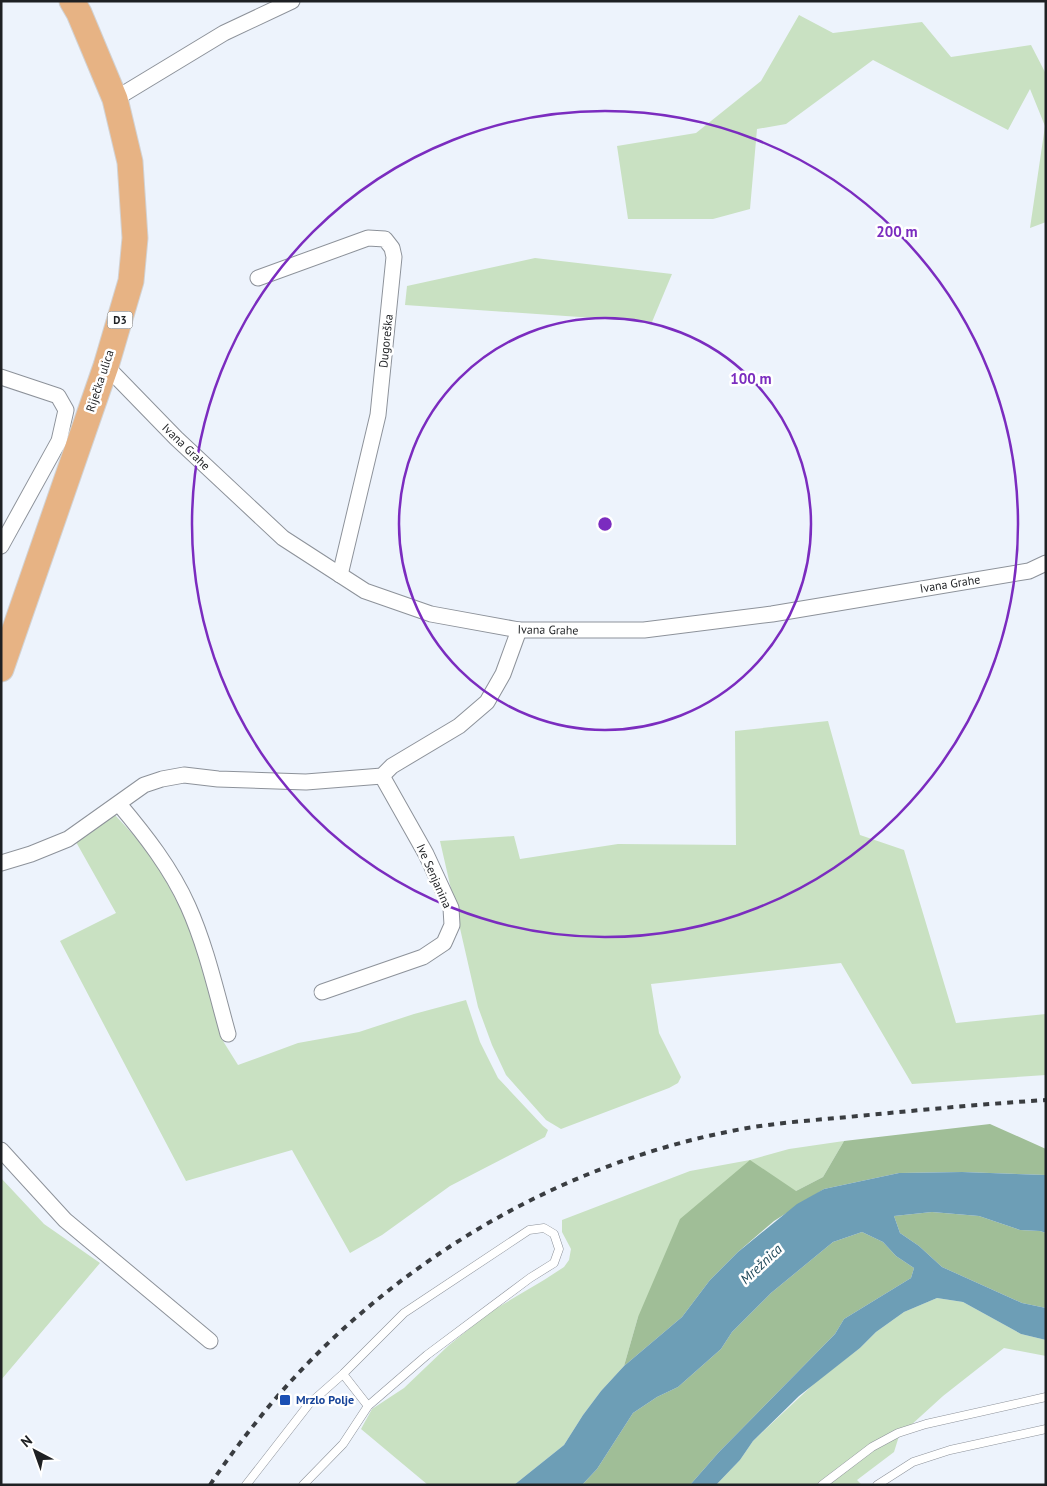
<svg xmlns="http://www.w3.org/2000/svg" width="1047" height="1486" viewBox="0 0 1047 1486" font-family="'PT Sans',sans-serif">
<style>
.green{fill:#c9e1c2}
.forest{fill:#a0be97}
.water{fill:#6d9eb6}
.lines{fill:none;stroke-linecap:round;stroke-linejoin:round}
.lane-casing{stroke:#8d929a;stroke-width:9}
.street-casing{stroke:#8d929a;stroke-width:17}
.primary-casing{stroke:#d2d2d3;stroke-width:27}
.lane{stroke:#fff;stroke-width:8}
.street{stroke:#fff;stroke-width:15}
.primary{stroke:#e7b384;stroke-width:25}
.rail{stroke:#3a3d41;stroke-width:4;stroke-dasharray:6 6;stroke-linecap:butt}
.ring{fill:none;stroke:#7b2cbf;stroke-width:2.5}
.transit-dot{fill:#1a4fb4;stroke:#fff;stroke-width:2}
.labels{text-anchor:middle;stroke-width:5;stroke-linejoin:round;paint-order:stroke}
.shield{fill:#fff;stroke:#626365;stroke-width:1}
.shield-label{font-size:11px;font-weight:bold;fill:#1e2023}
.street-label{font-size:12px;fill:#1e2023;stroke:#fff}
.transit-label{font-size:12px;font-weight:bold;fill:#164399;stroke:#fff;text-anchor:start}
.water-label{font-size:14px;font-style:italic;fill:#143f51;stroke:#fff}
.centre{fill:#7b2cbf;stroke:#fff;stroke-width:2.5}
.ring-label{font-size:15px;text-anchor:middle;font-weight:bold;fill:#7b2cbf;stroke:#fff;stroke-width:5;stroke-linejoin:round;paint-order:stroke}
</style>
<rect width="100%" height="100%" fill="#edf3fc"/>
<g class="green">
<path d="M799 15 833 33 922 22 951 57 1031 45 1046 74V222L1030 228 1045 126 1030 89 1008 130 873 60 786 124 757 129 750 209 713 219H628L617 146 696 133 761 81Z"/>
<path d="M535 258 672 274 652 322 405 305 407 286Z"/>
<path d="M828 721 860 835 904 850 956 1023 1046 1014V1075L912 1084 841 963 651 984 659 1033 681 1077 678 1083 669 1088 561 1129 546 1120 506 1075 492 1045 478 1007 440 841 514 836 520 859 618 844 736 845 735 731Z"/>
<path d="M115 815 152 855 193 931 223 1041 238 1065 298 1043 359 1032 414 1014 466 1000 480 1042 498 1078 543 1126 548 1130 545 1137 450 1186 382 1235 350 1253 292 1150 186 1181 60 941 116 913 76 842Z"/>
<path d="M844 1141 823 1177 796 1191 638 1317 624 1366 601 1391 583 1415 564 1445 514 1485H428L361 1429 372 1409 404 1388 448 1346 490 1312 544 1280 564 1267 569 1260 571 1249 562 1232V1220L690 1171 750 1160 789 1149Z"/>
<path d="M1 1178 44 1224 100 1263 1 1380Z"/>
<path d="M937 1298 963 1302 1021 1334 1046 1340V1356L1004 1348 943 1396 899 1436 894 1452 857 1480 862 1485H716L740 1460 753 1441 817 1381 860 1348 876 1332 904 1312Z"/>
</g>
<g class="forest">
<path d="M990 1124 1046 1149V1175L962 1172 899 1173 824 1189 774 1221 738 1252 710 1280 682 1317 624 1366 638 1317 680 1219 750 1160 796 1191 823 1177 844 1141Z"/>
<path d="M932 1212 979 1216 1020 1230 1040 1231 1046 1233V1308L1022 1303 942 1267 919 1246 900 1233 894 1216Z"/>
<path d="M862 1232 883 1242 896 1256 914 1268 911 1278 844 1319 835 1334 719 1452 690 1485H582L597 1469 633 1413 657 1397 678 1387 721 1349 732 1332 771 1293 833 1242Z"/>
</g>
<path class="water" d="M962 1172 1046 1175V1233L1040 1231 1020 1230 979 1216 932 1212 894 1216 900 1233 919 1246 942 1267 1022 1303 1046 1308V1340L1021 1334 963 1302 937 1298 904 1312 876 1332 860 1348 799 1396 753 1441 740 1460 716 1485H690L719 1452 835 1334 844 1319 911 1278 914 1268 896 1256 883 1242 862 1232 833 1242 771 1293 732 1332 721 1349 678 1387 657 1397 633 1413 597 1469 582 1485H514L564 1445 583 1415 601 1391 624 1366 682 1317 710 1280 738 1252 797 1204 824 1189 899 1173Z"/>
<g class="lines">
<g class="lane-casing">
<g id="lane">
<path d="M343 1374 368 1406"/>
<path d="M246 1485 309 1404 343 1374 404 1313 529 1230 544 1228 554 1234 559 1249 554 1263 530 1278 427 1355 368 1406 343 1444 303 1485"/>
<path d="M822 1485 872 1447 898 1433 926 1424 1046 1397"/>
<path d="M877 1485 913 1462 950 1450 1046 1429"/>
</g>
</g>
<g class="street-casing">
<g id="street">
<path d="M115 99 224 33 292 1"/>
<path d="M258 278 368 238 385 239 392 248 394 257 378 415 340 575"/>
<path d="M106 366 176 438 283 538 365 591 431 614 519 630H644L772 614 1029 571 1046 563"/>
<path d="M1 377 58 396 66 410 59 441 1 546"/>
<path d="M119 804C145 835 171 868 188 906 206 946 216 991 228 1034"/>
<path d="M1 863 31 854 68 839 144 785 162 779 184 775 218 779 306 782 382 776 392 766 459 726 487 702 503 674 519 630"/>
<path d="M322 992 423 957 444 943 452 925 451 908 426 854 382 776"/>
<path d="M1 1150 65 1220 210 1341"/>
</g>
</g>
<g class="primary-casing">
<path id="primary" d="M1 669 106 366 131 281 135 238 130 162 115 99 79 13 72 1"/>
</g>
<use href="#lane" class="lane"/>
<use href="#street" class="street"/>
<use href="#primary" class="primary"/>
<path class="rail" d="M210 1485C227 1459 246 1435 265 1411 385 1266 557 1163 742 1129 780 1122 819 1120 858 1116 920 1110 983 1104 1046 1100"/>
</g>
<g class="ring">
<circle cx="605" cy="524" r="206"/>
<circle cx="605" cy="524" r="413"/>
</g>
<rect class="transit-dot" x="279" y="1394" width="12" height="12" rx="2.5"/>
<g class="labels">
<rect class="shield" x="107.5" y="311.5" width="25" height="17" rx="4"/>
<g class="shield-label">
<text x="120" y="324">D3</text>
</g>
<g class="street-label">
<text transform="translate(386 341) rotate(-84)" y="4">Dugoreška</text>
<text transform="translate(100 381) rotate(-72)" y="4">Riječka ulica</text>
<text transform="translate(186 447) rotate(44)" y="4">Ivana Grahe</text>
<text transform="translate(950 584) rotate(-9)" y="4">Ivana Grahe</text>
<text transform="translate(548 630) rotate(1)" y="4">Ivana Grahe</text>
<text transform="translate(434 876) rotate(66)" y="4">Ive Senjanina</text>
</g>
<g class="transit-label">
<text x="296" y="1404">Mrzlo Polje</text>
</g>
<g class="water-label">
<text transform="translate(761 1264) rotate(-43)" y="5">Mrežnica</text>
</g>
</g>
<circle cx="605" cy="524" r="8" class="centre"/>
<g class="ring-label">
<text x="897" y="237">200 m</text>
<text x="751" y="384">100 m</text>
</g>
<rect width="1047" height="1486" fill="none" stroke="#1e2023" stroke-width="5"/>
<g transform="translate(35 1451) rotate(319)" stroke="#ffffff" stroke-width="4" paint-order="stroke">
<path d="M0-4L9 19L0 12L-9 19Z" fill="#1e2023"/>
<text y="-8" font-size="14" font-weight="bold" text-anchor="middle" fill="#1e2023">N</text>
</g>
</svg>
